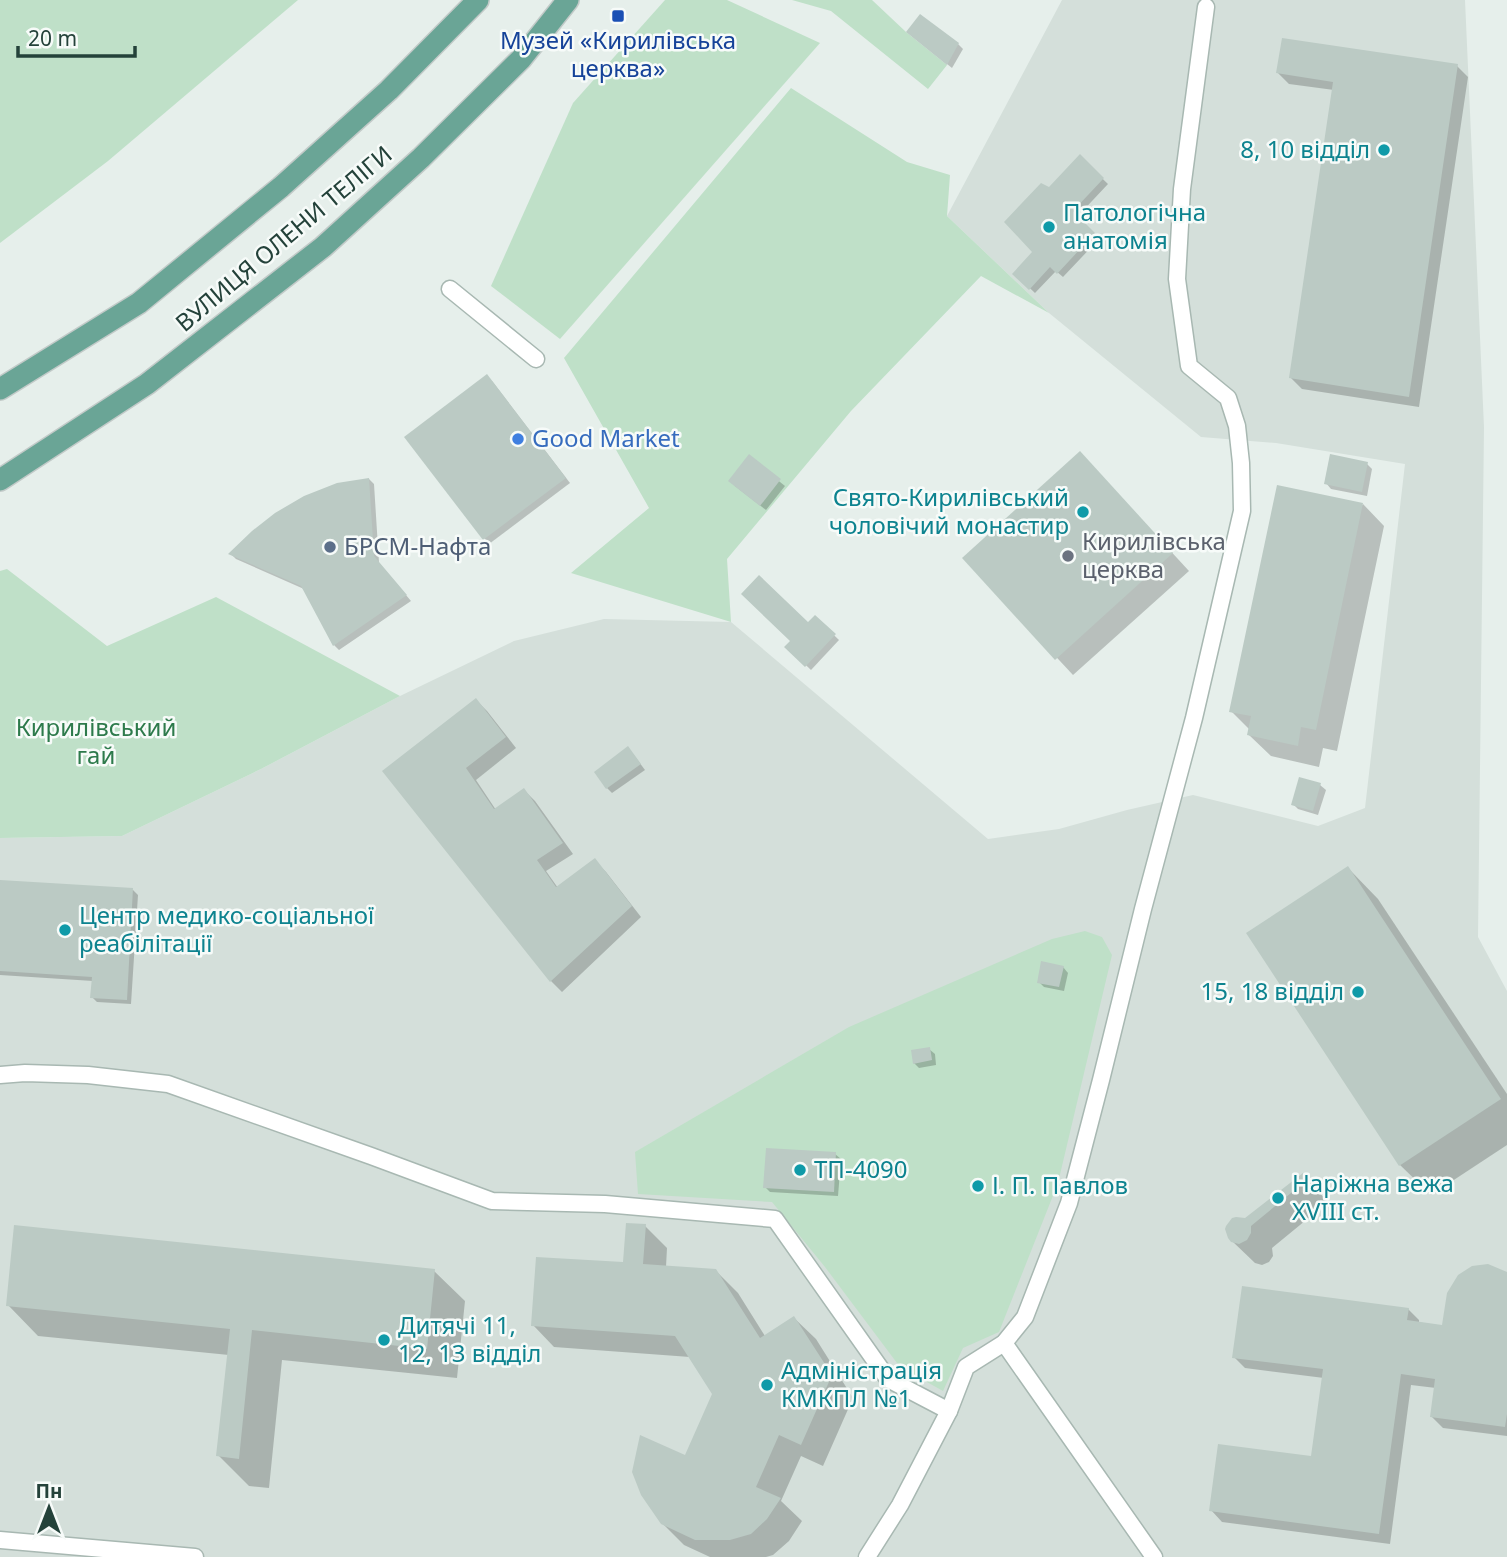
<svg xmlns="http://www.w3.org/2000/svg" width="1507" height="1557" viewBox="0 0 1507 1557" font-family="'Noto Sans',sans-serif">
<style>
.built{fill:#d4dfda}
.green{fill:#bfe0c8}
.shadow{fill:#0003}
.building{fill:#bbcac4}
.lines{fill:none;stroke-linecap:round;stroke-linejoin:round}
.lane-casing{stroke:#a8b8b2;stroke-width:19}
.primary-casing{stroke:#c2cac8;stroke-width:24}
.lane{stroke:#fff;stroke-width:16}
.primary{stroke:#6aa596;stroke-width:21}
.transit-dot{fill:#1a4fb4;stroke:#f7fbf9;stroke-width:2.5}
.culture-dot{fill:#0f9aa8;stroke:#f7fbf9;stroke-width:2.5}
.shop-dot{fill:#3f7fe0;stroke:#f7fbf9;stroke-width:2.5}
.service-dot{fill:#5c6f8a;stroke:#f7fbf9;stroke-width:2.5}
.worship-dot{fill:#6b7280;stroke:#f7fbf9;stroke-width:2.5}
.labels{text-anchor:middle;stroke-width:5;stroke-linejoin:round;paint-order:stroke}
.transit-label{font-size:24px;fill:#164399;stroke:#f7fbf9}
.culture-label{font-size:24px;fill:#0d838f;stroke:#f7fbf9;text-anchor:start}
.street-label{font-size:24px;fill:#24423a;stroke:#f7fbf9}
.shop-label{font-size:24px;fill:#366cbe;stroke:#f7fbf9;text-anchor:start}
.worship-label{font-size:24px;fill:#5b616d;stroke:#f7fbf9;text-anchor:start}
.service-label{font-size:24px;fill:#4e5e75;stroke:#f7fbf9;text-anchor:start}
.park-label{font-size:24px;fill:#2d7a4b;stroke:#f7fbf9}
</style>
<rect width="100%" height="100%" fill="#e6efeb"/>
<path class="built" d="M1062 0H1465L1484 427 1478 937 1507 991V1557H0V838L122 836 261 769 400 696 514 641 604 619 731 622 988 839 1059 829 1127 810 1193 795 1318 826 1365 808 1405 464 1276 443 1201 437 1049 313 947 216Z"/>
<g class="green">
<path d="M0 0H298L108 161 0 243Z"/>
<path d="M665 0H727L820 43 560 339 491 286 573 103Z"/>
<path d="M792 0H872L906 32 947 65 928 89 831 11Z"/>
<path d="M791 88 907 162 950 175 947 216 1049 313 981 276 851 411 727 559 731 622 571 573 649 508 564 358Z"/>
<path d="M7 569 107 646 216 597 400 696 261 769 122 836 0 838V571Z"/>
<path d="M1085 931 1102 937 1112 955 1058 1183 999 1332 963 1348 943 1391 900 1367 825 1267 772 1202 638 1194 635 1152 849 1027 1052 939Z"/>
</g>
<g class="shadow">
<path d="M914 37 958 44 963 49 952 68Z"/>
<path d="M1457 66 1468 77 1419 407 1302 389 1291 378 1334 90 1289 84 1278 73Z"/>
<path d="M1080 157 1108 184 1077 217 1099 239 1063 277 1056 271 1035 293 1014 273 1034 252 1049 190Z"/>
<path d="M492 381 570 483 489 544 407 438Z"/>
<path d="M749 457 785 486 766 510 735 486Z"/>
<path d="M1367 464 1372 469 1367 496 1331 489 1326 483Z"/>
<path d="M1096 470 1189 571 1073 675 964 558Z"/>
<path d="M369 479 374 484 379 563 411 601 339 650 334 645 304 589 236 559 231 554Z"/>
<path d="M1363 504 1384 526 1337 751 1323 748 1319 767 1271 756 1249 735 1250 730 1231 711Z"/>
<path d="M815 617 839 640 811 670 787 647Z"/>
<path d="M476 700 487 711 516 748 476 780 496 810 524 790 535 801 573 854 546 871 558 888 595 861 606 872 641 917 562 992 551 981 385 771Z"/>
<path d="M633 754 645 770 612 793 607 788Z"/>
<path d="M1320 785 1326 790 1318 815 1298 809 1293 804Z"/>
<path d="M1348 868 1378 899 1507 1094V1145L1431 1195 1400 1165Z"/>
<path d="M0 882 133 890 138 895 131 1004 97 1002 92 997 93 981 0 975Z"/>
<path d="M1063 967 1068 973 1064 991 1044 987 1039 982Z"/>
<path d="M929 1049 935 1054 936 1065 919 1068 914 1063Z"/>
<path d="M835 1154 841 1159 838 1196 770 1192 765 1187Z"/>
<path d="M1303 1175 1328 1202 1272 1248 1273 1256 1269 1262 1262 1265 1255 1263 1232 1241 1246 1220Z"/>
<path d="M645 1226 667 1248 666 1267 716 1271 738 1293 765 1336 794 1318 816 1339 853 1398 823 1466 801 1456 781 1501 802 1521 789 1541 773 1555 766 1557H710L684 1545 662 1523 685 1457 714 1394 690 1357 554 1347 533 1325 625 1264Z"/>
<path d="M434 1271 465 1301 457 1378 282 1360 269 1488 249 1486 218 1455 229 1355 38 1336 8 1305Z"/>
<path d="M1507 1274V1436L1443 1428 1432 1417 1436 1388 1411 1385 1390 1544 1222 1522 1211 1510 1313 1458 1324 1378 1245 1368 1234 1357 1408 1309 1419 1320V1323L1444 1327Z"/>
</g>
<g class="building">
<path d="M920 14 959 43 947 65 906 32Z"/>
<path d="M1282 38 1458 64 1409 397 1289 378 1333 82 1276 73Z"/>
<path d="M1080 154 1104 178 1073 211 1095 233 1057 274 1050 267 1029 290 1012 274 1032 252 1004 222 1041 183 1049 187Z"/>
<path d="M487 374 566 478 483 540 404 437Z"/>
<path d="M1080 451 1173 553 1055 660 962 558Z"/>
<path d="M749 454 781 479 760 506 728 481Z"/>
<path d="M1330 454 1368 462 1362 492 1324 484Z"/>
<path d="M369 478 374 556 407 595 333 646 301 586 228 554 252 531 275 513 304 496 337 483Z"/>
<path d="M1277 485 1363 503 1316 730 1301 727 1298 746 1247 735 1251 716 1229 712Z"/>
<path d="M759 575 808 622 815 615 836 634 805 667 784 647 790 641 741 594Z"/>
<path d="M476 698 506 737 466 768 494 809 524 788 563 843 537 860 556 887 595 858 632 906 550 982 382 771Z"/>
<path d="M628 746 641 764 606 789 594 772Z"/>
<path d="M1299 777 1321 783 1313 811 1291 805Z"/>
<path d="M1348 866 1501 1099 1399 1166 1246 933Z"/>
<path d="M0 880 133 888 127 1000 90 998 92 977 0 971Z"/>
<path d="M1041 961 1064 966 1059 987 1037 983Z"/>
<path d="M930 1047 932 1060 913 1064 911 1050Z"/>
<path d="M766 1148 836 1152 834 1192 763 1188Z"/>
<path d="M1303 1173 1308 1179 1251 1226V1233L1247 1240 1239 1244 1231 1242 1228 1238 1225 1229 1226 1226 1232 1218 1236 1217 1245 1218Z"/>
<path d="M626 1223 646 1224 643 1264 716 1269 760 1338 794 1316 832 1375 801 1445 779 1435 756 1487 781 1498 767 1519 751 1534 730 1540H695L661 1524 641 1495 632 1472 640 1435 685 1455 712 1394 675 1336 531 1326 536 1257 623 1262Z"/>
<path d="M14 1225 435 1269 427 1349 252 1330 239 1459 216 1456 230 1329 6 1306Z"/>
<path d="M1488 1264 1507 1272V1414L1505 1427 1430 1417 1435 1379 1401 1374 1379 1534 1209 1511 1218 1444 1311 1456 1323 1369 1232 1358 1242 1286 1409 1308 1407 1320 1442 1325 1447 1293 1458 1275 1472 1266Z"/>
</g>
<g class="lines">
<g class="lane-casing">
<g id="lane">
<path d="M450 289 536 359"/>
<path d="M0 1075 25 1073 88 1075 168 1084 371 1156 492 1201 605 1204 775 1219 888 1379 949 1411"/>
<path d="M1004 1343 1154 1557"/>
<path d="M0 1540 195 1557"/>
<path d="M867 1557 900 1505 949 1411 966 1367 1004 1343 1025 1317 1069 1203 1101 1080 1143 909 1194 718 1242 511 1241 463 1237 426 1228 398 1189 366 1177 279 1182 189 1206 7"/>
</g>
</g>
<g class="primary-casing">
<g id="primary">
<path d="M0 389 139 303 281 187 389 90 478 0"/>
<path d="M0 480 147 384 323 247 421 158 521 59 568 0"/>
</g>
</g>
<use href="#lane" class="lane"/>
<use href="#primary" class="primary"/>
</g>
<rect class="transit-dot" x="611" y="9" width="14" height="14" rx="3.5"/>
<g class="culture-dot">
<circle cx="1384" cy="150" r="7"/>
<circle cx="1049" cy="227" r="7"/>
<circle cx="1083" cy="512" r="7"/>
<circle cx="65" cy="930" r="7"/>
<circle cx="1358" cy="992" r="7"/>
<circle cx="800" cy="1170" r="7"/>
<circle cx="978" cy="1186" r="7"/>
<circle cx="1278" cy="1198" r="7"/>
<circle cx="384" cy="1340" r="7"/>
<circle cx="767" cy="1385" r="7"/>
</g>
<circle class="shop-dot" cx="518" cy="439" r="7"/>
<circle class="service-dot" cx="330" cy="547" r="7"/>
<circle class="worship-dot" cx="1068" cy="556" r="7"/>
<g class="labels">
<g class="transit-label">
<text x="618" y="49">Музей «Кирилівська<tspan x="618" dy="28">церква»</tspan></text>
</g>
<g class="culture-label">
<text x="1370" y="158" text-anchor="end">8, 10 відділ</text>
<text x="1063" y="221">Патологічна<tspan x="1063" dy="28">анатомія</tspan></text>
<text x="1069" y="506" text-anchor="end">Свято-Кирилівський<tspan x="1069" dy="28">чоловічий монастир</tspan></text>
<text x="79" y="924">Центр медико-соціальної<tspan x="79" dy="28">реабілітації</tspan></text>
<text x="1344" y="1000" text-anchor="end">15, 18 відділ</text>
<text x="814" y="1178">ТП-4090</text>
<text x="1292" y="1192">Наріжна вежа<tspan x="1292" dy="28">XVIII ст.</tspan></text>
<text x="992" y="1194">І. П. Павлов</text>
<text x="398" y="1334">Дитячі 11,<tspan x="398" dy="28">12, 13 відділ</tspan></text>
<text x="781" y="1379">Адміністрація<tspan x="781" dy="28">КМКПЛ №1</tspan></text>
</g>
<g class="street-label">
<text transform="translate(284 239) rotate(-40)" y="8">ВУЛИЦЯ ОЛЕНИ ТЕЛІГИ</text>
</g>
<g class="shop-label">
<text x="532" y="447">Good Market</text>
</g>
<g class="worship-label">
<text x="1082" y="550">Кирилівська<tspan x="1082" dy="28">церква</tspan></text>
</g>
<g class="service-label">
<text x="344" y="555">БРСМ-Нафта</text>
</g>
<g class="park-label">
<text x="96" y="736">Кирилівський<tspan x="96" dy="28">гай</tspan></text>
</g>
</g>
<g transform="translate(49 1508)" stroke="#f7fbf9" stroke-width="5" paint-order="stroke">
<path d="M0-5L12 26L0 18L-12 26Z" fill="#24423a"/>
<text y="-10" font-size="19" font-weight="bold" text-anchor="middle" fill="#24423a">Пн</text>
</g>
<path d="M18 46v10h117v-10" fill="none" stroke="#24423a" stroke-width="3.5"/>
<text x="28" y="46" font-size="21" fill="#24423a" stroke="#f7fbf9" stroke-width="5" paint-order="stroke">20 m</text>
</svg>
